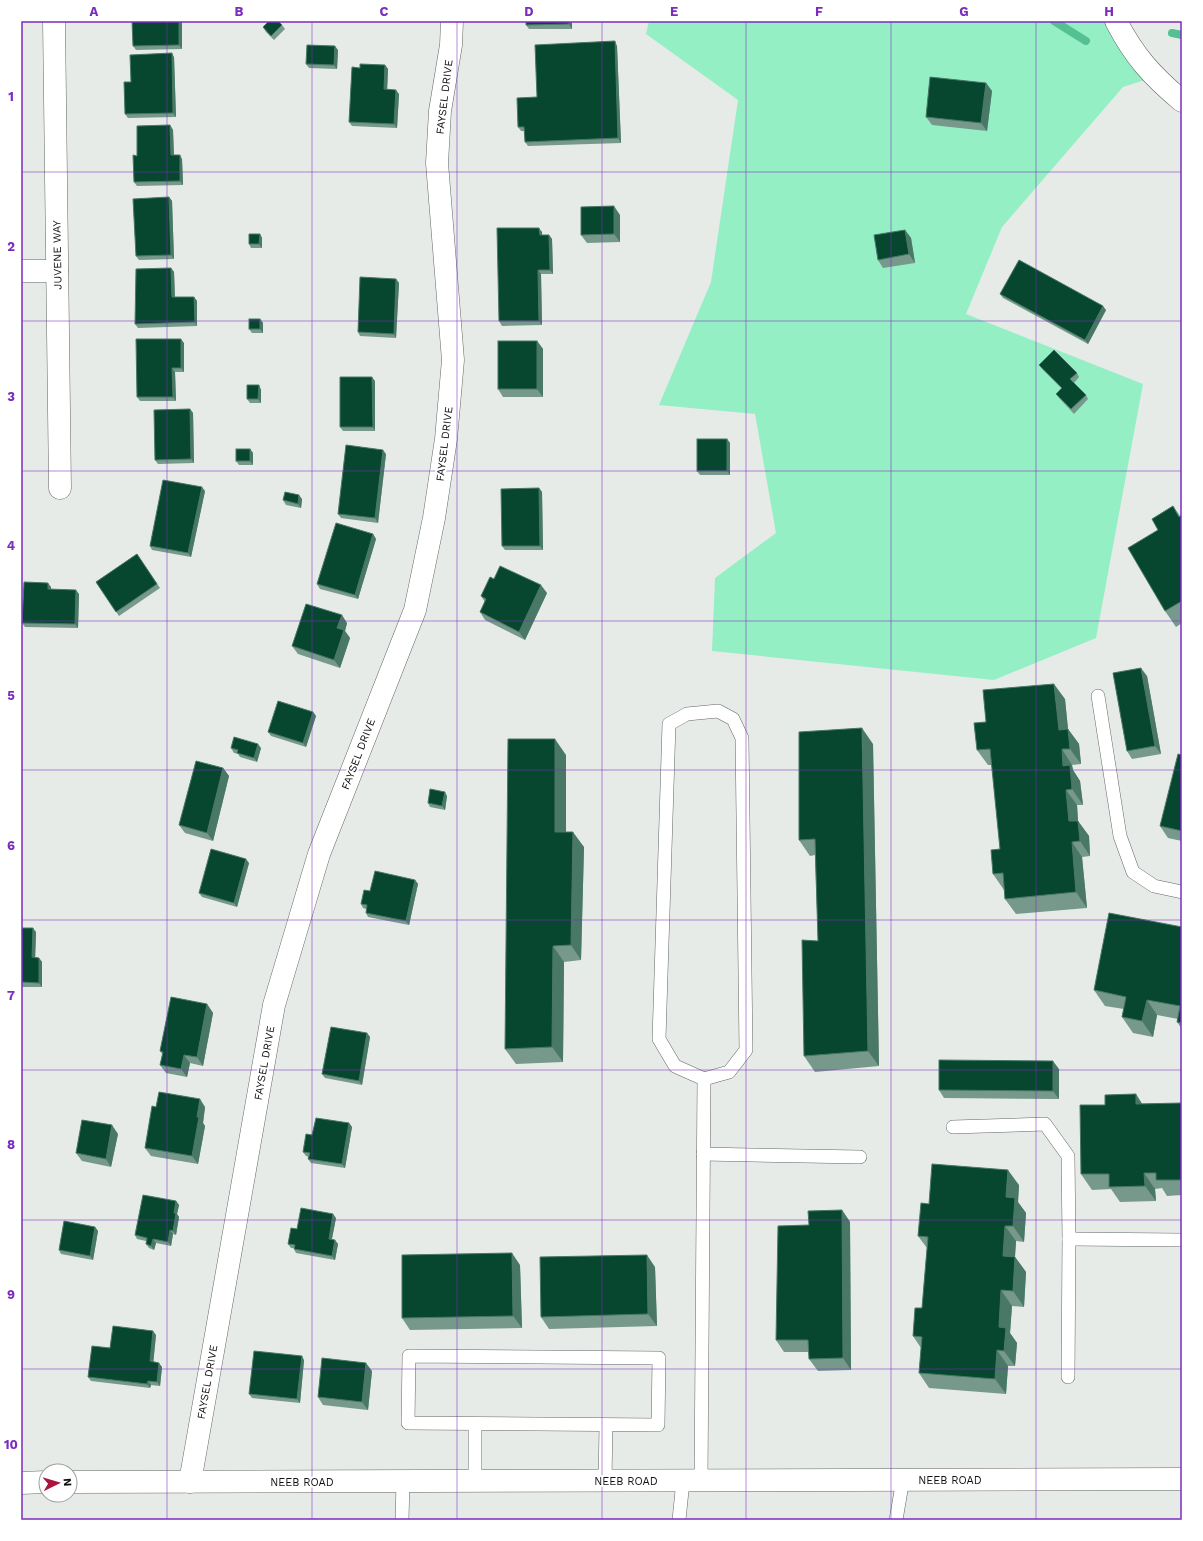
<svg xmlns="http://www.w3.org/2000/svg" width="1203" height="1541" viewBox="0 0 1203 1541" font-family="'Work Sans',sans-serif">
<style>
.green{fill:#95efc5}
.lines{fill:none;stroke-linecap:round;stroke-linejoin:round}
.stream{stroke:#55c193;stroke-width:8}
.service-casing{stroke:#636765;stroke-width:14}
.minor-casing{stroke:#636765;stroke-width:23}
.tertiary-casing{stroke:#636765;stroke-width:23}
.service{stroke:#fff;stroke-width:13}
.minor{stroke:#fff;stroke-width:22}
.tertiary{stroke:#fff;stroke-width:22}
.wall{fill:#76998c}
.shaded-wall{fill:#4a7867}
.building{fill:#074730;stroke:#4a7867}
.grid{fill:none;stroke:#7b2cbf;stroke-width:1;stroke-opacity:0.55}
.labels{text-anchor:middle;stroke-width:4;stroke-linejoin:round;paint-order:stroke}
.street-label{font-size:11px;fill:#0f100f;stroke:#fff}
.neatline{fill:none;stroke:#7b2cbf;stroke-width:1.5}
.grid-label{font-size:13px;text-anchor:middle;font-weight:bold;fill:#7b2cbf}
</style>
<rect width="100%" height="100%" fill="#e6ebe8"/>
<path class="green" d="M649 21H1116L1154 77 1123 87 1002 227 966 314 1143 384 1096 638 994 680 712 651 715 578 776 533 755 414 659 405 711 282 738 100 646 34Z"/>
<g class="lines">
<g class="stream">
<path d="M1054 21 1086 41"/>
<path d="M1172 33 1182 35"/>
</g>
<g class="service-casing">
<g id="service">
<path d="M1098 696 1120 836 1133 872 1154 886 1182 892"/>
<path d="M953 1127 1045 1124 1068 1156 1069 1239 1068 1377"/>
<path d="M703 1154 860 1157"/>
<path d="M1069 1239 1182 1240"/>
<path d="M409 1356 659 1358 658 1425 408 1423Z"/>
<path d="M605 1481 606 1425"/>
<path d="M701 1481 704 1079 675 1066 659 1039 669 724 687 714 718 711 733 719 742 738 746 1050 729 1072 704 1079"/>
<path d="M475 1482V1424"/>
<path d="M402 1520 403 1482"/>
<path d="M679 1520 683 1481"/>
<path d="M896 1520 903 1479"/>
</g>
</g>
<g class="minor-casing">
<g id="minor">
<path d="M54 21 60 488"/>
<path d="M21 271H57"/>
<path d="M190 1482 274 1005 319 854 415 610 434 518 446 439 453 360 437 163 440 111 451 45 452 21"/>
</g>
</g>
<g class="tertiary-casing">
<g id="tertiary">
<path d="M1116 21C1134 56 1152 76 1182 101"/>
<path d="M70 1482 1182 1479"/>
<path d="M21 1483 46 1482"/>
</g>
</g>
<use href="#service" class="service"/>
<use href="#minor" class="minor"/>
<use href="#tertiary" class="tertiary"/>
</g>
<g class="wall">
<path d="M182 21V49L136 50 133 46Z"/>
<path d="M526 21H572V29H529L526 25Z"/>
<path d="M282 25 285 29 274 40 266 32 263 27Z"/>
<path d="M617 46 621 143 528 146 525 142V131H521L518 127 537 97Z"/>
<path d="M338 50 337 69 309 68 306 64Z"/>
<path d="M174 57 176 117 128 118 125 114Z"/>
<path d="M385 65 388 69 387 89 399 94 397 128 352 126 349 122 360 68Z"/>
<path d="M986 83 992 91 987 131 932 125 926 117Z"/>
<path d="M170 125 173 130 174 155 182 159 183 185 137 186 134 182 137 156Z"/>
<path d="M169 197 172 201 174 259 139 260 136 256Z"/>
<path d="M620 215V242L587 243 581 235Z"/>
<path d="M905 230 911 238 915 263 883 268 878 260Z"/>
<path d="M542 232V235H549L552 239 553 274H541L542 325 502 326 499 321Z"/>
<path d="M260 234 262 238V248H251L249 244Z"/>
<path d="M171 268 174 272 175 297H194L197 301V326L138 328 135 324Z"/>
<path d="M396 279 399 283 396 338 360 336 358 332Z"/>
<path d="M1000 294 1106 310 1088 344 1003 298Z"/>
<path d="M260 319 263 323V333H252L249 329Z"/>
<path d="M537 341 543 349V397H503L498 389Z"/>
<path d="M184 343V372H175L176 401H140L137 397Z"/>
<path d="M1039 365 1077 373 1079 377 1074 383 1086 395 1088 399 1074 414 1059 398 1056 394 1061 388 1042 369Z"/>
<path d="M375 381V431H343L340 427Z"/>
<path d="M259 385 261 390V403H250L247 399Z"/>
<path d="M190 409 193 413 194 463 158 464 155 460Z"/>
<path d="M727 439 730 443V475H700L697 471Z"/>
<path d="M250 449 253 453V465H239L236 461Z"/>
<path d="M386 454 378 523 341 518 338 514Z"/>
<path d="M539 488 542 492 543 550H505L502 546Z"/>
<path d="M205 491 191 557 152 550 150 546Z"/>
<path d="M302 499 301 508 286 505 283 500Z"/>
<path d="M1173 506 1180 516 1182 515V623L1176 627 1165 611Z"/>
<path d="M373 534 376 539 358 599 320 589 317 584Z"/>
<path d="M137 554 160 588 119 616 96 582Z"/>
<path d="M51 587V589L79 594 78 628 25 627 22 623Z"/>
<path d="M547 593 525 640 485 620 480 612 485 602 481 596Z"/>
<path d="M347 623 345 631 350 638 340 668 298 654 292 646Z"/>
<path d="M1147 676 1161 754 1132 759 1127 751Z"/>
<path d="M1065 699 1068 729 1079 744 1081 764 1072 765 1073 770 1080 781 1083 805H1077L1078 821 1089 836 1090 856 1082 857 1087 908 1016 914 1005 899 1004 890 993 874 1000 849 992 765H988L977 750Z"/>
<path d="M313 712 316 716 306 747 271 736 268 732Z"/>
<path d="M873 744 879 1066 815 1072 804 1056 818 941 815 855 810 856 799 840Z"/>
<path d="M231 748H261L257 762 240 757 238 754 234 753Z"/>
<path d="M566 755V832L584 847 581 960 564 962 563 1062 516 1064 505 1049Z"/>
<path d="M1182 755V841L1168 838 1160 826Z"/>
<path d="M223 768 229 776 213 841 185 833 179 825Z"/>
<path d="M447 796 445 810 430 807 428 803Z"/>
<path d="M249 863 237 907 202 897 199 893Z"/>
<path d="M415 880 418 884 409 925 368 917 366 913V909L363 908 361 904 370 891Z"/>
<path d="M1182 927V1029L1177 1022 1178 1019 1157 1015 1153 1037 1133 1033 1122 1017 1124 1009 1105 1006 1094 990Z"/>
<path d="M21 928 36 932 35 958H39L42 962V987H21Z"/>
<path d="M207 1004 213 1013 203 1066 190 1063 187 1077 166 1073 160 1065 163 1055 160 1051Z"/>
<path d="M367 1033 370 1037 362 1085 325 1078 322 1074Z"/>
<path d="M1059 1069V1099L944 1098 939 1090Z"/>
<path d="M1182 1103V1195L1167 1196 1162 1188 1155 1189 1156 1201 1120 1202 1111 1189 1092 1190 1081 1174 1105 1105Z"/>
<path d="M156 1107H205L203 1123 205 1126 198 1164 151 1156 145 1148Z"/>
<path d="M349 1123 352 1127 345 1168 311 1163 308 1159 309 1157 306 1156 303 1152 312 1135Z"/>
<path d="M118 1134 111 1167 82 1161 76 1153Z"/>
<path d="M1019 1185 1018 1202 1026 1213 1024 1242 1016 1241 1015 1257 1026 1272 1024 1307 1012 1306 1010 1333 1017 1343 1015 1366H1008L1006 1394 929 1388 919 1373 921 1348 913 1336 922 1308 927 1248 918 1236 929 1204Z"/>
<path d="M176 1201 179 1205 177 1214 179 1217 176 1235 173 1234 171 1246 156 1243 154 1250 149 1248 146 1244V1241L137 1239 135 1235Z"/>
<path d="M842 1210 850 1222 851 1370 818 1371 809 1359V1352H784L776 1340 809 1225Z"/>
<path d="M336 1218 332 1239 338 1244 335 1260 296 1253 294 1249V1248H291L288 1244 297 1229Z"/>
<path d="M95 1227 98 1231 93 1260 61 1254 59 1250Z"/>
<path d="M520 1265 522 1328 410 1330 402 1318Z"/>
<path d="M655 1267 657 1326 549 1329 541 1317Z"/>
<path d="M156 1335 153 1362 162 1367 160 1386 151 1385 150 1388 91 1381 88 1377 110 1348Z"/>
<path d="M304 1360 300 1403 252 1398 249 1394Z"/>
<path d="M372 1371 368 1410 323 1405 318 1397Z"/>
</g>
<g class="shaded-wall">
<path d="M179 21H182V49L179 45Z"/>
<path d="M569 21H572V29L569 24Z"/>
<path d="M615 41 617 46 621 143 618 138Z"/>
<path d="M335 46 338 50 337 69 334 65Z"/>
<path d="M172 53 174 57 176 117 173 113Z"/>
<path d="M385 65 388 69 387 93 384 89Z"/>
<path d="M986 83 992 91 987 131 981 123Z"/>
<path d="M396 90 399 94 397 128 394 124Z"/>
<path d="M170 125 173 130 174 159 171 155Z"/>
<path d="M180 155 182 159 183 185 180 181Z"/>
<path d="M169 197 172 201 174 259 171 255Z"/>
<path d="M614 206 620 215V242L614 234Z"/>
<path d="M539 228 542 232V239L540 235Z"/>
<path d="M905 230 911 238 915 263 909 254Z"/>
<path d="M260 234 262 238V248L259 244Z"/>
<path d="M549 235 552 239 553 274 550 270Z"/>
<path d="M171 268 174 272 175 301 172 297Z"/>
<path d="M538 270 541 274 542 325 539 321Z"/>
<path d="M396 279 399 283 396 338 394 334Z"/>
<path d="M194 297 197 301V326L195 322Z"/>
<path d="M1103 306 1106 310 1088 344 1085 340Z"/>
<path d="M260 319 263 323V333L260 329Z"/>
<path d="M181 339 184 343V372L181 368Z"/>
<path d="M537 341 543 349V397L537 389Z"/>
<path d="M172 368 175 372 176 401 173 397Z"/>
<path d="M372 377 375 381V431L373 427Z"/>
<path d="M259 385 261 390V403L258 399Z"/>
<path d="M190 409 193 413 194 463 191 459Z"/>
<path d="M727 439 730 443V475L727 471Z"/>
<path d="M250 449 253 453V465L250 461Z"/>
<path d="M383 450 386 454 378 523 375 518Z"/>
<path d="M202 487 205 491 191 557 188 553Z"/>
<path d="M539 488 542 492 543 550 540 546Z"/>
<path d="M299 495 302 499 301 508 298 504Z"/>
<path d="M373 534 376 539 358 599 355 595Z"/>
<path d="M48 583 51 587V593L48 589Z"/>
<path d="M541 585 547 593 525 640 519 632Z"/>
<path d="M76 590 79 594 78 628 75 624Z"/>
<path d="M342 615 347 623 345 631 350 638 340 668 334 660 337 628Z"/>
<path d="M1141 668 1147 676 1161 754 1155 746Z"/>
<path d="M1054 684 1065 699 1068 729 1079 744 1081 764 1070 749 1059 730Z"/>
<path d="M313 712 316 716 306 747 303 743Z"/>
<path d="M862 728 873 744 879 1066 868 1051Z"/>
<path d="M555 739 566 755V847L555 832Z"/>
<path d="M258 744 261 748 257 762 254 758Z"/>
<path d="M1062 749 1072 765 1073 770 1080 781 1083 805 1072 789 1063 766Z"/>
<path d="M223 768 229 776 213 841 207 833Z"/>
<path d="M1066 790 1077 805 1078 821 1089 836 1090 856 1080 841 1069 821Z"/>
<path d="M445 792 447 796 445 810 442 806Z"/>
<path d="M573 832 584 847 581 960 571 945Z"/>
<path d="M1072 842 1082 857 1087 908 1076 892Z"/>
<path d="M246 859 249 863 237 907 234 903Z"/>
<path d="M415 880 418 884 409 925 406 921Z"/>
<path d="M33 928 36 932 35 962 32 957Z"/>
<path d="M553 946 564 962 563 1062 552 1047Z"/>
<path d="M39 958 42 962V987L39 983Z"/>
<path d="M1147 1000 1157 1015 1153 1037 1142 1021Z"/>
<path d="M207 1004 213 1013 203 1066 197 1057Z"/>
<path d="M367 1033 370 1037 362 1085 359 1081Z"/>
<path d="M184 1055 190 1063 187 1077 181 1069Z"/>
<path d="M1053 1061 1059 1069V1099L1053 1091Z"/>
<path d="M1136 1094 1146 1110 1136 1104Z"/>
<path d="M200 1099 205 1107 203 1123 205 1126 198 1164 192 1156 197 1117Z"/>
<path d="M349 1123 352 1127 345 1168 342 1164Z"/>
<path d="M112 1125 118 1134 111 1167 106 1159Z"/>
<path d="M1008 1170 1019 1185 1018 1202 1026 1213 1024 1242 1013 1226 1006 1197Z"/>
<path d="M1144 1173 1155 1189 1156 1201 1145 1186Z"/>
<path d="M176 1201 179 1205 177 1214 179 1217 176 1235 173 1231 174 1213Z"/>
<path d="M842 1210 850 1222 851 1370 843 1358Z"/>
<path d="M333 1214 336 1218 331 1243 329 1239Z"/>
<path d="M1005 1226 1016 1241 1014 1271 1003 1256Z"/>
<path d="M95 1227 98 1231 93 1260 90 1256Z"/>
<path d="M170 1230 173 1234 171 1246 168 1242Z"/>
<path d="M153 1239 156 1243 154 1250 151 1246Z"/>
<path d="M335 1240 338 1244 335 1260 332 1256Z"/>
<path d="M512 1253 520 1265 522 1328 513 1316Z"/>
<path d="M647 1255 655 1267 657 1326 648 1314Z"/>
<path d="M1015 1257 1026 1272 1024 1307 1013 1291Z"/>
<path d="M1001 1290 1012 1306 1010 1333 1017 1343 1015 1366 1004 1351 999 1327Z"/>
<path d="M153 1331 156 1335 153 1366 150 1361Z"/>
<path d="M997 1350 1008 1366 1006 1394 995 1379Z"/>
<path d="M302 1356 304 1360 300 1403 297 1399Z"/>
<path d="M159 1363 162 1367 160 1386 157 1382Z"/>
<path d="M366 1363 372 1371 368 1410 362 1402Z"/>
<path d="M148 1381 151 1385 150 1388 147 1384Z"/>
</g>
<g class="building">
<path d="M132 21H179V45L133 46Z"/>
<path d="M269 21H278L282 25 271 36 263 27Z"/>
<path d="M526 21H569V24L526 25Z"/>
<path d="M615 41 618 138 525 142 524 127H518L517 98 537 97 535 45Z"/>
<path d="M307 45 335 46 334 65 306 64Z"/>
<path d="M172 53 173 113 125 114 124 82H131L130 55Z"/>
<path d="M360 64 385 65 384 89 396 90 394 124 349 122 352 67 360 68Z"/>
<path d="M930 77 986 83 981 123 926 117Z"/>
<path d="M170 125 171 155H180V181L134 182 133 155 137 156V126Z"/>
<path d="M169 197 171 255 136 256 133 199Z"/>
<path d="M614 206V234L581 235V207Z"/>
<path d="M497 228H539L540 235H549L550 270H538L539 321H499Z"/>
<path d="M905 230 909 254 878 260 874 235Z"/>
<path d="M249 234H260L259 244H249Z"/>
<path d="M1019 260 1103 306 1085 340 1000 294Z"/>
<path d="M171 268 172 297H194L195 322 135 324 136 269Z"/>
<path d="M360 277 396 279 394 334 358 332Z"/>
<rect x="249" y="319" width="11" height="10"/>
<path d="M136 339H181V368H172L173 397H137Z"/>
<rect x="498" y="341" width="39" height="48"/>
<path d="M1054 350 1077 373 1070 379 1086 395 1071 409 1056 394 1062 388 1039 365Z"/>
<path d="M340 377H372L373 427H340Z"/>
<path d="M247 385H259L258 399H247Z"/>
<path d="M190 409 191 459 155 460 154 410Z"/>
<rect x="697" y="439" width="30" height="32"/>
<path d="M346 445 383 450 375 518 338 514Z"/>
<rect x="236" y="449" width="14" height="12"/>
<path d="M163 480 202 487 188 553 150 546Z"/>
<path d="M539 488 540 546H502L501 489Z"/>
<path d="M285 492 299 495 298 504 283 500Z"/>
<path d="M1173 506 1179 517 1182 515V601L1165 611 1128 548 1158 530 1152 519Z"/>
<path d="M336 523 373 534 355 595 317 584Z"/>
<path d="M137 554 157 584 116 612 96 582Z"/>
<path d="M500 566 541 585 519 632 480 612 486 599 481 596 490 577 494 579Z"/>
<path d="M24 582 48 583V589L76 590 75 624 22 623Z"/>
<path d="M306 604 342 615 337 628 344 630 334 660 292 646Z"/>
<path d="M1141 668 1155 746 1127 751 1113 673Z"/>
<path d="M1054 684 1059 730 1068 729 1070 749H1062L1063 766 1070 765 1072 789 1066 790 1069 821H1078L1080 841 1072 842 1076 892 1005 899 1003 873 993 874 991 850 1000 849 990 749 977 750 974 723 986 722 983 690Z"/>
<path d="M278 701 313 712 303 743 268 732Z"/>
<path d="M862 728 868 1051 804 1056 802 940 818 941 815 839 799 840V732Z"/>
<path d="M234 737 258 744 254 758 237 753 238 750 231 748Z"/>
<path d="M508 739H555V832H573L571 945 553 946 552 1047 505 1049Z"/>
<path d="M1178 754 1182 755V831L1160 826Z"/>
<path d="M196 761 223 768 207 833 179 825Z"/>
<path d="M430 789 445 792 442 806 428 803Z"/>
<path d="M211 849 246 859 234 903 199 893Z"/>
<path d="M375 871 415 880 406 921 366 913 367 905 361 904 364 890 370 891Z"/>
<path d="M1109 913 1182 927V1023L1177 1022 1180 1006 1147 1000 1142 1021 1122 1017 1126 997 1094 990Z"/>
<path d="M21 928H33L32 957 39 958V983L21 982Z"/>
<path d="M171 997 207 1004 197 1057 184 1055 181 1069 160 1065 163 1052 160 1051Z"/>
<path d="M331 1027 367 1033 359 1081 322 1074Z"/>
<path d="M939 1060 1053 1061V1091L939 1090Z"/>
<path d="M159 1092 200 1099 197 1117H199L192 1156 145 1148 152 1106 156 1107Z"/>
<path d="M1136 1094V1104L1182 1103V1180H1156V1173H1144L1145 1186 1109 1187V1174H1081L1080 1105H1105V1095Z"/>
<path d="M316 1118 349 1123 342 1164 308 1159 310 1153 303 1152 306 1134 312 1135Z"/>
<path d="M82 1120 112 1125 106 1159 76 1153Z"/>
<path d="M932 1164 1008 1170 1006 1197 1015 1198 1013 1226H1005L1003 1256 1015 1257 1013 1291 1001 1290 999 1327 1006 1328 1004 1351 997 1350 995 1379 919 1373 922 1337 913 1336 915 1308H922L928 1237 918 1236 921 1203 929 1204Z"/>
<path d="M143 1195 176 1201 174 1213H176L173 1231 170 1230 168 1242 153 1239 151 1246 146 1244 147 1238 135 1235Z"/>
<path d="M301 1208 333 1214 329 1239 335 1240 332 1256 294 1249 295 1245 288 1244 291 1228 297 1229Z"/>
<path d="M842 1210 843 1358 809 1359 808 1340H776L778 1226 809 1225 808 1211Z"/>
<path d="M64 1221 95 1227 90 1256 59 1250Z"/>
<path d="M512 1253 513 1316 402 1318V1255Z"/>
<path d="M647 1255 648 1314 541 1317 540 1257Z"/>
<path d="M113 1326 153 1331 150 1361 159 1363 157 1382 148 1381 147 1384 88 1377 92 1346 110 1348Z"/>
<path d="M254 1351 302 1356 297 1399 249 1394Z"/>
<path d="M322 1358 366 1363 362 1402 318 1397Z"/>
</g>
<path class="grid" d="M167 21V1520M312 21V1520M457 21V1520M602 21V1520M746 21V1520M891 21V1520M1036 21V1520M21 172H1182M21 321H1182M21 471H1182M21 621H1182M21 770H1182M21 920H1182M21 1070H1182M21 1220H1182M21 1369H1182"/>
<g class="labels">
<g class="street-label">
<text transform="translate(444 97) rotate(-83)" y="4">FAYSEL DRIVE</text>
<text transform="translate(57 255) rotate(-91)" y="4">JUVENE WAY</text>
<text transform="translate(444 444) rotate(-83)" y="4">FAYSEL DRIVE</text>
<text transform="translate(358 754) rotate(-69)" y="4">FAYSEL DRIVE</text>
<text transform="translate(264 1063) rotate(-80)" y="4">FAYSEL DRIVE</text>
<text transform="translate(207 1382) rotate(-80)" y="4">FAYSEL DRIVE</text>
<text x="950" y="1484">NEEB ROAD</text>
<text x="626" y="1485">NEEB ROAD</text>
<text x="302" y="1486">NEEB ROAD</text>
</g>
</g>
<rect width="1203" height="1541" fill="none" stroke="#ffffff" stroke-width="44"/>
<g transform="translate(58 1483) rotate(85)"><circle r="19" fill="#ffffff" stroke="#9f9f9f"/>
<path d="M0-3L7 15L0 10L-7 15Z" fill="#aa143f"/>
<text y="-6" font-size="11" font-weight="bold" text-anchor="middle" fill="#0f100f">N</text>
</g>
<rect x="22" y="22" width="1159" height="1497" class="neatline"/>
<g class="grid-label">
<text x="94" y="16">A</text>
<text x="239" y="16">B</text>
<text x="384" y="16">C</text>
<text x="529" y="16">D</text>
<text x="674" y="16">E</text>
<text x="819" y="16">F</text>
<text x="964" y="16">G</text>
<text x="1109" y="16">H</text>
<text x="11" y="101">1</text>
<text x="11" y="251">2</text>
<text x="11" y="401">3</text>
<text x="11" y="550">4</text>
<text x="11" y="700">5</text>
<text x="11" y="850">6</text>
<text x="11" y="1000">7</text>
<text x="11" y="1149">8</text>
<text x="11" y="1299">9</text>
<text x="11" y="1449">10</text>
</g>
</svg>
